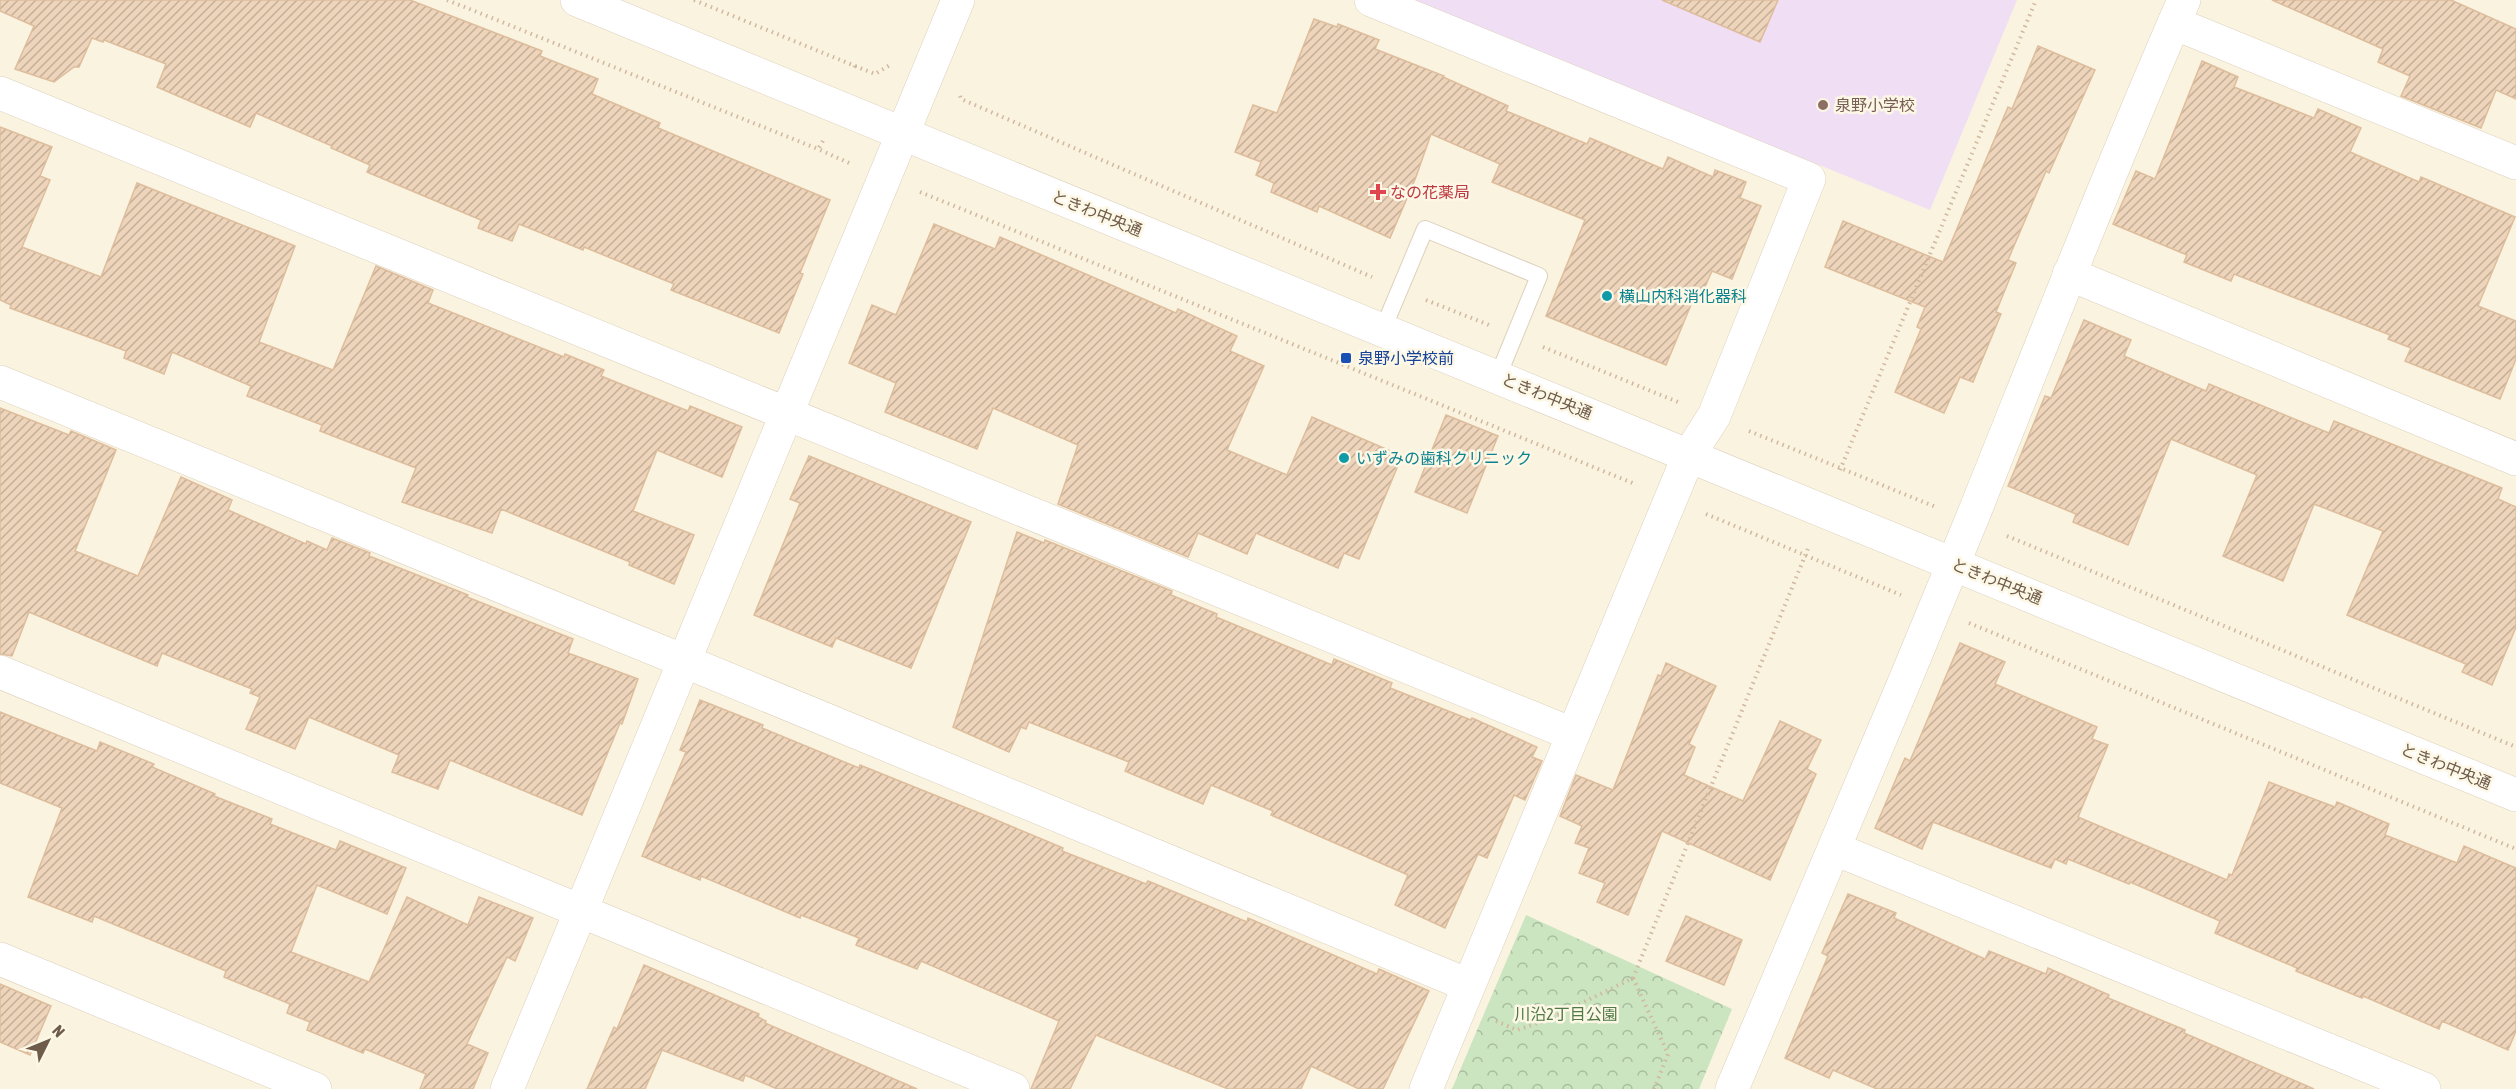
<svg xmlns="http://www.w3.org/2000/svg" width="2516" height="1089" viewBox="0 0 2516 1089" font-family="'Asap Condensed','Noto Sans JP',sans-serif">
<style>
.education{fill:#f0def5}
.park{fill:url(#park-crowns)}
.building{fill:url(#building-hatch);stroke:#debd9c;stroke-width:1.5}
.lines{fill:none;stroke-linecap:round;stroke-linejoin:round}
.service-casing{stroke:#ddd0bd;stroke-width:18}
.minor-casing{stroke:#ddd0bd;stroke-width:34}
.tertiary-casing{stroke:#ddd0bd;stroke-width:34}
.path{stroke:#d1b89e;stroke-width:4;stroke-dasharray:1.5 4.5;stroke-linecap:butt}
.service{stroke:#fff;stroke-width:16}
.minor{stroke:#fff;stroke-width:33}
.tertiary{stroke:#fff;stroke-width:33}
.education-dot{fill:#8d6e63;stroke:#fdf7e6;stroke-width:2}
.health-dot{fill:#e0444e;stroke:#fdf7e6;stroke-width:2}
.culture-dot{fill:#0f9aa8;stroke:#fdf7e6;stroke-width:2}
.transit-dot{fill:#1a4fb4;stroke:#fdf7e6;stroke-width:2}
.labels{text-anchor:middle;stroke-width:5;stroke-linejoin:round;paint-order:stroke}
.education-label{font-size:16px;fill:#785e54;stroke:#fdf7e6;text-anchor:start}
.health-label{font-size:16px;fill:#be3a42;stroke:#fdf7e6;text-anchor:start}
.street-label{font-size:16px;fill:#6e5b4a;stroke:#fdf7e6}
.culture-label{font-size:16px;fill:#0d838f;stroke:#fdf7e6;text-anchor:start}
.transit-label{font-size:16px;fill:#164399;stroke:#fdf7e6;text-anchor:start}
.park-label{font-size:16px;fill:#4f7946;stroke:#fdf7e6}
</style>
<defs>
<pattern id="park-crowns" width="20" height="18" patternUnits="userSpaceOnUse" patternTransform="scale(1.5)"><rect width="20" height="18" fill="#cbe5c1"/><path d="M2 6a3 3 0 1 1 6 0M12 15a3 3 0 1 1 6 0" fill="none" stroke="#a9bd9f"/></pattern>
<pattern id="building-hatch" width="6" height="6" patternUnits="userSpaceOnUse" patternTransform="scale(1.5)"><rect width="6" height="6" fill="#edd4ba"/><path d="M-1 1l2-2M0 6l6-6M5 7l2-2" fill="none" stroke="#c4af99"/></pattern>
</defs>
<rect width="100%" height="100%" fill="#faf3e0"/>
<path class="education" d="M1414 0H2017L1930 210Z"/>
<path class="park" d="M1526 915 1732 1009 1699 1089H1452Z"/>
<g class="building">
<path d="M0 0H410L542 51 540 56 598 79 592 94 660 123 658 128 830 200 800 273 803 274 779 333 671 290 674 284 584 247 583 250 519 224 512 241 478 228 481 220 367 172 370 165 331 148 332 146 256 113 250 127 157 87 166 64 104 40 103 42 92 38 79 67H74L54 82 15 69 34 26 0 11Z"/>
<path d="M1662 0H1778L1760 42Z"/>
<path d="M2272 0H2451L2516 29V99L2496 90 2481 128 2401 96 2410 76 2378 62 2383 49Z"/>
<path d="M1314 19 1337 27 1338 24 1379 40 1375 49 1444 76 1443 77 1508 106 1506 111 1587 144 1590 138 1663 169 1668 157 1713 177 1715 170 1746 182 1740 198 1761 206 1732 279 1712 271 1698 303 1693 300 1666 365 1546 316 1585 220 1492 182 1500 164 1431 134 1416 177 1390 238 1319 206 1317 212 1271 192 1274 183 1256 175 1261 162 1235 152 1253 105 1277 113Z"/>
<path d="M2038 46 2095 70 2049 173 2046 171 2008 260 2016 263 1996 312 2001 314 1973 382 1960 377 1944 413 1895 392 1921 329 1917 327 1925 307 1825 267 1843 221 1943 262 2008 107 2012 109Z"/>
<path d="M2202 61 2238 77 2234 87 2314 118 2318 109 2361 128 2350 152 2419 182 2421 177 2515 217 2478 306 2516 321V359L2500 399 2405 361 2411 348 2388 339 2390 335 2234 274 2231 281 2184 262 2187 255 2113 224 2136 171 2155 179Z"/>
<path d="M0 127 52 147 40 176 50 180 22 247 101 277 137 183 295 246 259 342 333 370 376 266 433 290 428 303 564 357 565 354 604 370 601 376 688 411 690 406 742 427 722 477 657 450 633 511 694 535 674 584 629 565 630 562 501 509 492 533 402 502 416 468 320 431 322 425 247 396 251 386 172 352 164 374 124 358 126 351 10 308 11 305 0 300Z"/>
<path d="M934 224 995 249 1000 237 1176 313 1178 309 1237 336 1230 351 1264 366 1227 450 1287 475 1312 417 1402 456 1359 559 1344 553 1338 568 1256 533 1247 554 1198 533 1188 557 1058 504 1078 445 993 408 977 449 885 412 896 383 849 363 872 305 896 315Z"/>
<path d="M2084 320 2131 340 2124 356 2206 391 2209 384 2329 433 2334 421 2502 488 2498 499 2516 507V627L2492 685 2462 672 2466 664 2347 615 2383 531 2314 504 2283 581 2223 556 2257 475 2171 439 2128 545 2073 522 2076 514 2008 486 2045 396 2051 398Z"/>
<path d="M0 408 69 435 71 431 116 450 75 551 138 576 181 477 232 500 228 510 306 544 307 541 327 550 332 538 370 553 369 556 468 595 467 597 573 639 568 653 638 679 622 724 620 723 582 815 450 760 438 789 392 772 399 755 309 717 295 749 246 729 260 697 250 693 252 689 162 653 157 666 29 612 12 656 0 654Z"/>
<path d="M1446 415 1498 436 1467 513 1415 492Z"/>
<path d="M809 456 971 522 911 668 836 638 832 647 754 615 800 503 790 499Z"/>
<path d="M1017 532 1044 543 1045 540 1172 591 1171 595 1217 614 1216 617 1332 665 1334 659 1392 683 1390 688 1471 720 1472 718 1537 747 1532 757 1542 761 1525 800 1514 795 1487 858 1478 854 1445 928 1395 905 1408 875 1271 815 1273 811 1211 785 1203 804 1125 771 1129 762 1029 722 1026 729 1021 727 1009 752 953 727Z"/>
<path d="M1960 643 2005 662 1995 684 2097 727 2092 739 2108 745 2078 817 2227 880 2229 874 2232 875 2269 782 2335 807 2337 802 2389 824 2385 835 2457 863 2464 846 2516 868V1031L2508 1050 2442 1021 2439 1029 2363 996 2362 998 2296 971 2297 968 2215 933 2220 921 2130 882 2129 884 2068 859 2066 864 2055 859 2051 868 1933 822 1922 849 1875 828 1905 758 1910 761Z"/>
<path d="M1666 663 1716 686 1689 744 1695 747 1684 775 1743 801 1780 721 1821 740 1807 769 1816 774 1770 880 1662 831 1628 915 1597 902 1605 883 1579 873 1589 848 1575 843 1582 826 1560 816 1576 775 1613 790 1658 675 1661 676Z"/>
<path d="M700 700 763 725 762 728 859 768 860 765 989 817 1063 848 1062 851 1146 884 1148 881 1247 922 1248 918 1377 974 1379 969 1429 991 1383 1089H1359L1311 1066 1301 1089H1228L1096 1035 1070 1089H1031L1059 1021 921 961 917 969 856 945 859 938 801 915 800 918 701 876 700 880 642 856 686 752 680 750Z"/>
<path d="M0 712 97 751 100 742 154 764 152 767 215 794 214 796 272 819 270 824 336 850 340 841 406 868 387 914 317 885 291 952 369 982 407 897 468 925 479 897 533 918 515 961 507 957 467 1044 488 1053 473 1089H420L426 1074 365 1049 363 1053 307 1030 310 1022 287 1013 290 1004 224 977 226 971 94 916 92 922 28 897 62 808 0 783Z"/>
<path d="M1848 894 1896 913 1894 918 1985 959 1989 951 2046 974 2048 968 2109 995 2108 998 2185 1030 2184 1033 2314 1089H1877L1833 1070 1829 1078 1785 1058 1828 956 1822 953Z"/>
<path d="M1686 916 1742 940 1724 985 1666 961Z"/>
<path d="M644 965 759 1014 758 1017 766 1021 765 1023 917 1089H777L745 1075 743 1081 662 1050 645 1089H587L614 1027 617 1029Z"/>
<path d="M0 984 51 1006 30 1055 0 1042Z"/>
</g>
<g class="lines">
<g class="service-casing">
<path id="service" d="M1383 329 1425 229 1539 276 1498 376"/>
</g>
<g class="minor-casing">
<g id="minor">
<path d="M1371 0 1809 179 1714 416 1689 455 1426 1089"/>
<path d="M2174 23 2516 163"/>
<path d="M0 93 1572 734"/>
<path d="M2069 274 2516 459"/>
<path d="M0 382 684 661 1468 985"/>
<path d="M0 672 1013 1089"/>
<path d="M1835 849 2424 1089"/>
<path d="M0 959 315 1089"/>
<path d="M507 1089 958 0"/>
<path d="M1732 1089C1813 900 1893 711 1971 521 2041 347 2109 172 2184 0"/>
</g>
</g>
<g class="tertiary-casing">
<path id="tertiary" d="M577 0 2516 795"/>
</g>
<g class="path">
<path d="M447 0 818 149"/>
<path d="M694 0 855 66 854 71"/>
<path d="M855 66 875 74 890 65"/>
<path d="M960 96 961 99 1372 277"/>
<path d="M823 141 818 149 849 163"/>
<path d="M920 192 1635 484"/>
<path d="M1426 300 1489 325"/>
<path d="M1543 347 1678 402"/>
<path d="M1749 431 1936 507"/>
<path d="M1840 470 2036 0"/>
<path d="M1706 514 1901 595"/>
<path d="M2007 536 2516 747"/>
<path d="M1969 623 2516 849"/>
<path d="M1633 978 1668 1054 1654 1089"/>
<path d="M1496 1021 1517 1030 1547 1020 1633 978 1809 546"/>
</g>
<use href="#service" class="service"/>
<use href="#minor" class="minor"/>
<use href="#tertiary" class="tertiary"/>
</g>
<circle class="education-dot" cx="1823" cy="105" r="6"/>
<path class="health-dot" d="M1375 183h6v6h6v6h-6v6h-6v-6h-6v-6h6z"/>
<g class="culture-dot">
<circle cx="1607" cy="296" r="6"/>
<circle cx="1344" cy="458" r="6"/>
</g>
<rect class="transit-dot" x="1340" y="352" width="12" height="12" rx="3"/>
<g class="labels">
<g class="education-label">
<text x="1835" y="111">泉野小学校</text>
</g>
<g class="health-label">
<text x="1390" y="198">なの花薬局</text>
</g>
<g class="street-label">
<text transform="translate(1097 213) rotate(22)" y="6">ときわ中央通</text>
<text transform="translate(1547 396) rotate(22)" y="6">ときわ中央通</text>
<text transform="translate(1997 581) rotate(22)" y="6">ときわ中央通</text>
<text transform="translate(2446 766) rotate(22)" y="6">ときわ中央通</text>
</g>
<g class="culture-label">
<text x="1619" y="302">横山内科消化器科</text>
<text x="1356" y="464">いずみの歯科クリニック</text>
</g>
<g class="transit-label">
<text x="1358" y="364">泉野小学校前</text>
</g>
<g class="park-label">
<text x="1566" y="1020">川沿2丁目公園</text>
</g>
</g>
<g transform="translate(48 1041) rotate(47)" stroke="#fdf7e6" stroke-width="4.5" paint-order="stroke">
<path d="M0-4.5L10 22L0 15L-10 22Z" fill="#6e5b4a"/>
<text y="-9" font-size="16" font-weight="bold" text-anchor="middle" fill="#6e5b4a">N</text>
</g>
</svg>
